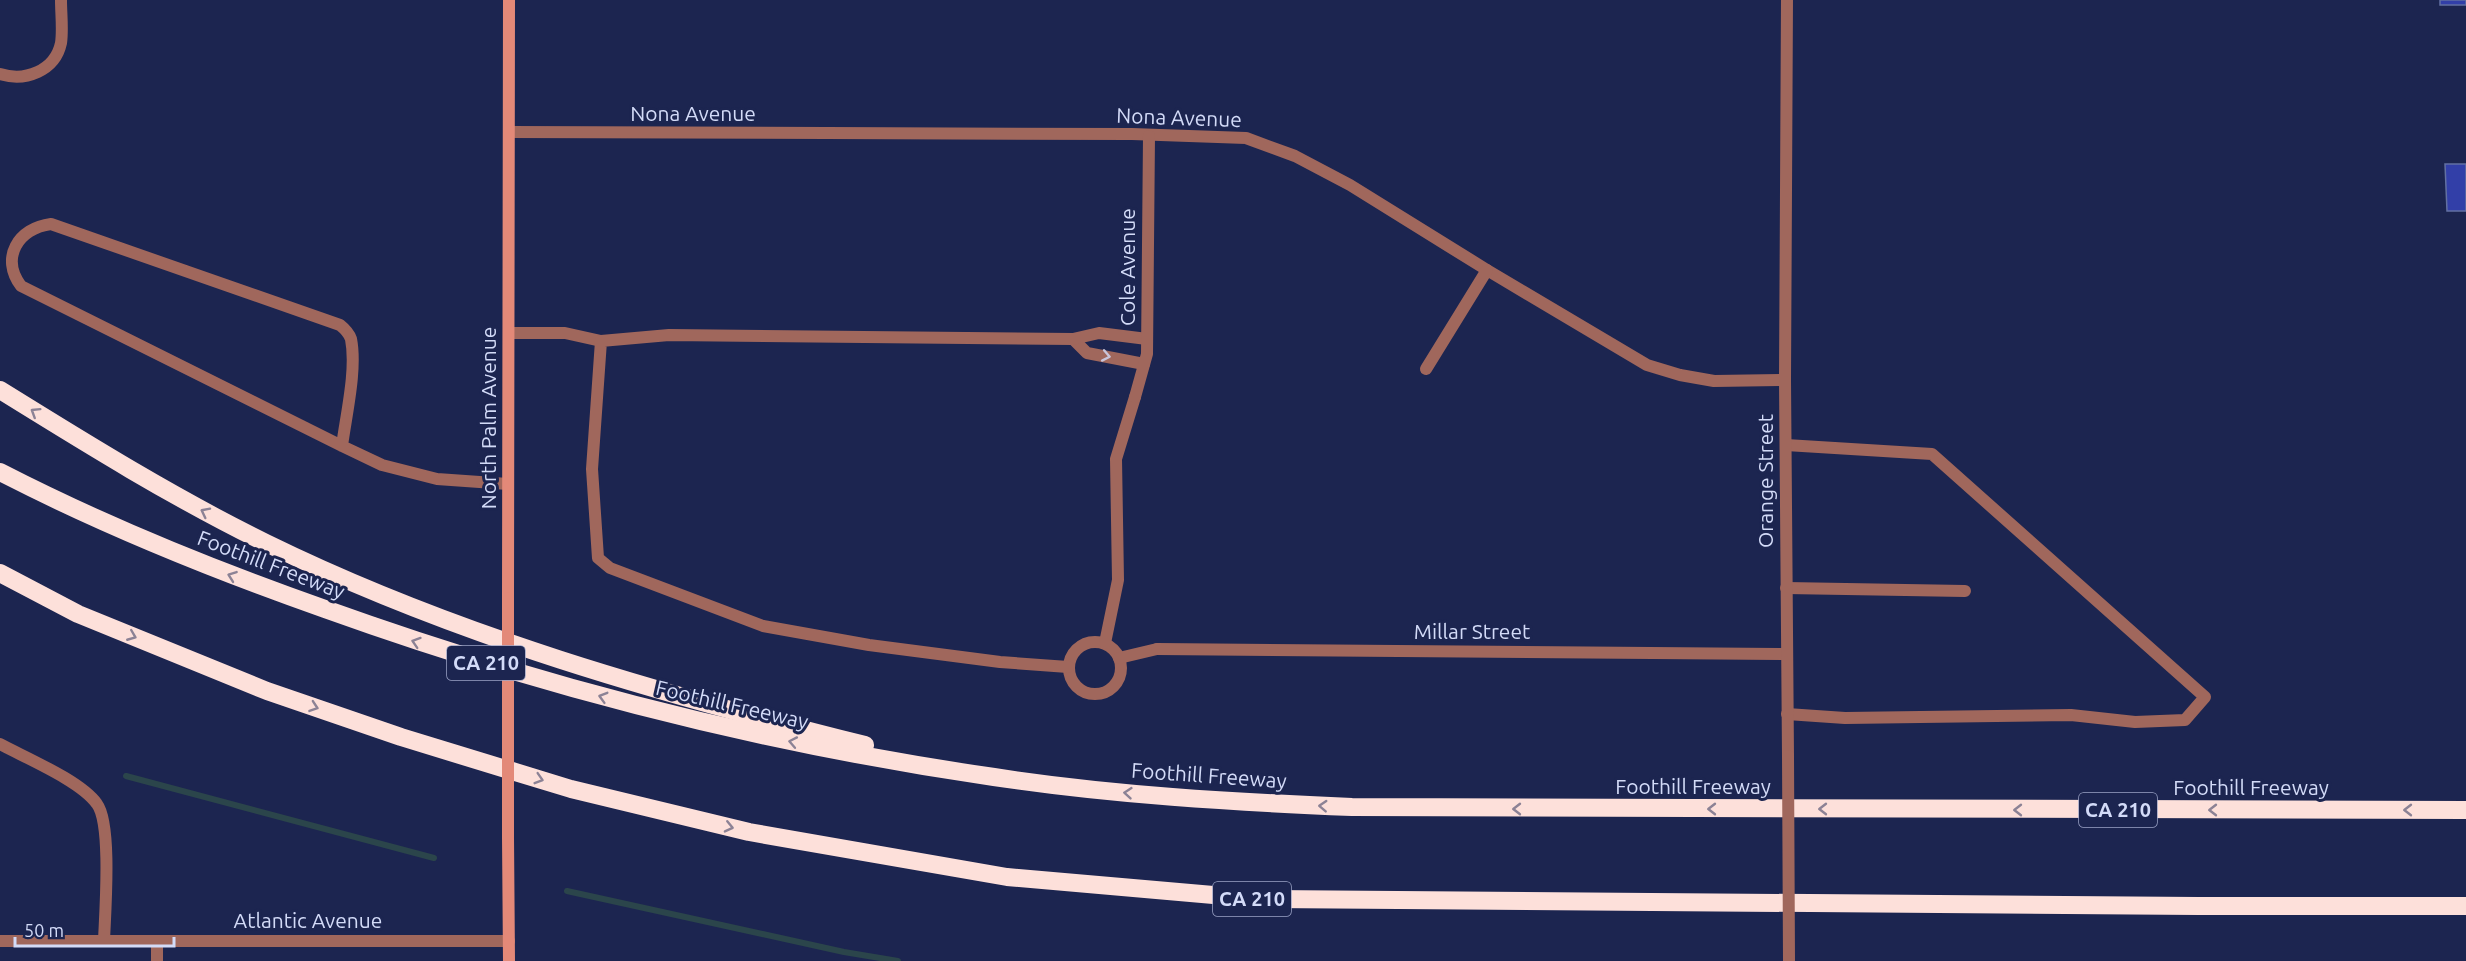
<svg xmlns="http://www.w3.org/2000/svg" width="2466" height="961" viewBox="0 0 2466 961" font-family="Ubuntu,sans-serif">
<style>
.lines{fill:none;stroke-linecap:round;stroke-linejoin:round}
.stream{stroke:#2b454b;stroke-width:6}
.building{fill:#323fa8;stroke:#6270a2;stroke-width:1.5}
.service{stroke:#a0675c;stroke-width:12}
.minor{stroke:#a0675c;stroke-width:12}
.tertiary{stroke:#a0675c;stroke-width:12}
.secondary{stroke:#e38978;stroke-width:12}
.motorway{stroke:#fde0da;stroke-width:18}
.tertiary-bridge{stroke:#a0675c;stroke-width:12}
.secondary-bridge{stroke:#e38978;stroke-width:12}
.oneway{stroke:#c9c4d9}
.oneway2{stroke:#8c8295}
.labels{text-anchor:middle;stroke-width:6;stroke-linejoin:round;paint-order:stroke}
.shield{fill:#1c2550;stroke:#9ca4c6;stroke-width:1.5}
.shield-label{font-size:20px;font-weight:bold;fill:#d3dbf8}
.street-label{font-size:21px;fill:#d3dbf8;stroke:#1c2550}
</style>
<rect width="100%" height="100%" fill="#1c2550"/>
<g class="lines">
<g class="stream">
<path d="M126 776 434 858"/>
<path d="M567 891 844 952 898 961"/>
</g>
</g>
<g class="building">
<rect x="2440" y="0" width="26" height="5"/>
<path d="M2445 164H2466V211H2447Z"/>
</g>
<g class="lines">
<g class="service">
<path d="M0 74C25 82 55 71 61 43 63 30 61 14 61 0"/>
<path d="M509 333H565L601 341"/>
<path d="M1073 339 1087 353 1144 364"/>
<path d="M342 446C346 415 357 370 351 339 349 333 345 329 340 325L51 224C18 228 0 258 21 286L342 446 382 465 437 479 508 484"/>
<circle cx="1095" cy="668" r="26"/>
<path d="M1105 643 1118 580 1116 459 1135 397"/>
<path d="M1119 658 1157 649"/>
<path d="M1068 667 1000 662 869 645 763 626 610 568 598 558 592 469 601 341 669 335 1073 339 1099 333 1147 339"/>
<path d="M157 941V961"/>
</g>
<g class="minor">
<path d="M509 132 1132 134 1246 138 1295 156 1350 185 1487 270 1647 365 1680 375 1714 381 1785 380"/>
<path d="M1426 369 1487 270"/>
<path d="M1135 397 1147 354 1149 136"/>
<path d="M1786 445 1932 454 2205 697 2185 720 2135 722 2071 715 1845 718 1787 714"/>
<path d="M1786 588 1965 591"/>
<path d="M1157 649 1787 654"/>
<path d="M0 744C26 758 81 781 97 804 112 824 105 913 104 941"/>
</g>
<g class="tertiary">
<path d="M1787 0 1785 380 1788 756"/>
<path d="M0 941H509"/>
</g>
<g class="secondary">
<path d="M508 598 509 0"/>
<path d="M508 837 509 961"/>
</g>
<g class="motorway">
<path d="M0 390C87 444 174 498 266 543 456 636 661 694 865 745"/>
<path d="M0 472C105 526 214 570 325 609 542 687 765 744 994 777 1112 795 1232 802 1352 807L2466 810"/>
<path d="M0 573 78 614 267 691 401 737 571 789 749 832 1007 877 1259 899 2198 906H2466"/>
</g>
<path class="tertiary-bridge" d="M1788 756 1789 961"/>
<path class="secondary-bridge" d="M508 598V837"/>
</g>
<defs><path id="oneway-chevron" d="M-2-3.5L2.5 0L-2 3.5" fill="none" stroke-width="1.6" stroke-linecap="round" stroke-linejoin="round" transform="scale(1.5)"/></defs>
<use class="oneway" href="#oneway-chevron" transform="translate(1106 356) rotate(11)"/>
<g class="oneway2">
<use href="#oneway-chevron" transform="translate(35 412) rotate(-148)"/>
<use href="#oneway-chevron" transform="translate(205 512) rotate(-153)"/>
<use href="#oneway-chevron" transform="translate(232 576) rotate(-160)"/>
<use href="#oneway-chevron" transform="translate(132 636) rotate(22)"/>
<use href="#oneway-chevron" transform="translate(416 642) rotate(-162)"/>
<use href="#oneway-chevron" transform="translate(603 697) rotate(-164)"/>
<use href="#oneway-chevron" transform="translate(314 707) rotate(19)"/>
<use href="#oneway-chevron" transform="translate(793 742) rotate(-169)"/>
<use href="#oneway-chevron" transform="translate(539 779) rotate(17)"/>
<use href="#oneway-chevron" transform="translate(1128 793) rotate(-175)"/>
<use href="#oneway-chevron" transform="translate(1323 806) rotate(-177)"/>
<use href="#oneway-chevron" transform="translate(1517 809) rotate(-180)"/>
<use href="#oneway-chevron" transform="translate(1712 809) rotate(-180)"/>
<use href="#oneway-chevron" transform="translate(1823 809) rotate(-180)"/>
<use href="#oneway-chevron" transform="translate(2018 810) rotate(-180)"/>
<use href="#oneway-chevron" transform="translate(2213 810) rotate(-180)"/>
<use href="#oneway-chevron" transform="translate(2408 810) rotate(-180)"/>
<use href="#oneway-chevron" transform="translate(729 827) rotate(13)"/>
</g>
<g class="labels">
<g class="shield">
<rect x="447" y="646" width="78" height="34" rx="4.5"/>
<rect x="2079" y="793" width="78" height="34" rx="4.5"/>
<rect x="1213" y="882" width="78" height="34" rx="4.5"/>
</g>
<g class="shield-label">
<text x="486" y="670">CA 210</text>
<text x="2118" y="817">CA 210</text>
<text x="1252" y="906">CA 210</text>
</g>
<g class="street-label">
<text x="693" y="121">Nona Avenue</text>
<text transform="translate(1179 118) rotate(2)" y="7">Nona Avenue</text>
<text transform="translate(1128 267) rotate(-90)" y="7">Cole Avenue</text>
<text transform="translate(489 418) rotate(-90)" y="7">North Palm Avenue</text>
<text transform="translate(1766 481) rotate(-90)" y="7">Orange Street</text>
<text transform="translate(271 565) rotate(21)" y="7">Foothill Freeway</text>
<text x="1472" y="639">Millar Street</text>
<text transform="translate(732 705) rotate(13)" y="7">Foothill Freeway</text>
<text transform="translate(1209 776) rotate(4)" y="7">Foothill Freeway</text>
<text x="1693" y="794">Foothill Freeway</text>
<text x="2251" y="795">Foothill Freeway</text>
<text x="308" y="928">Atlantic Avenue</text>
</g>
</g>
<path d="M15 937v9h159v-9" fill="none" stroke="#d3dbf8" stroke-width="3"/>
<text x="24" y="937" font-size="18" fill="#d3dbf8" stroke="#1c2550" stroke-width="4.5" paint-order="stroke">50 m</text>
</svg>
